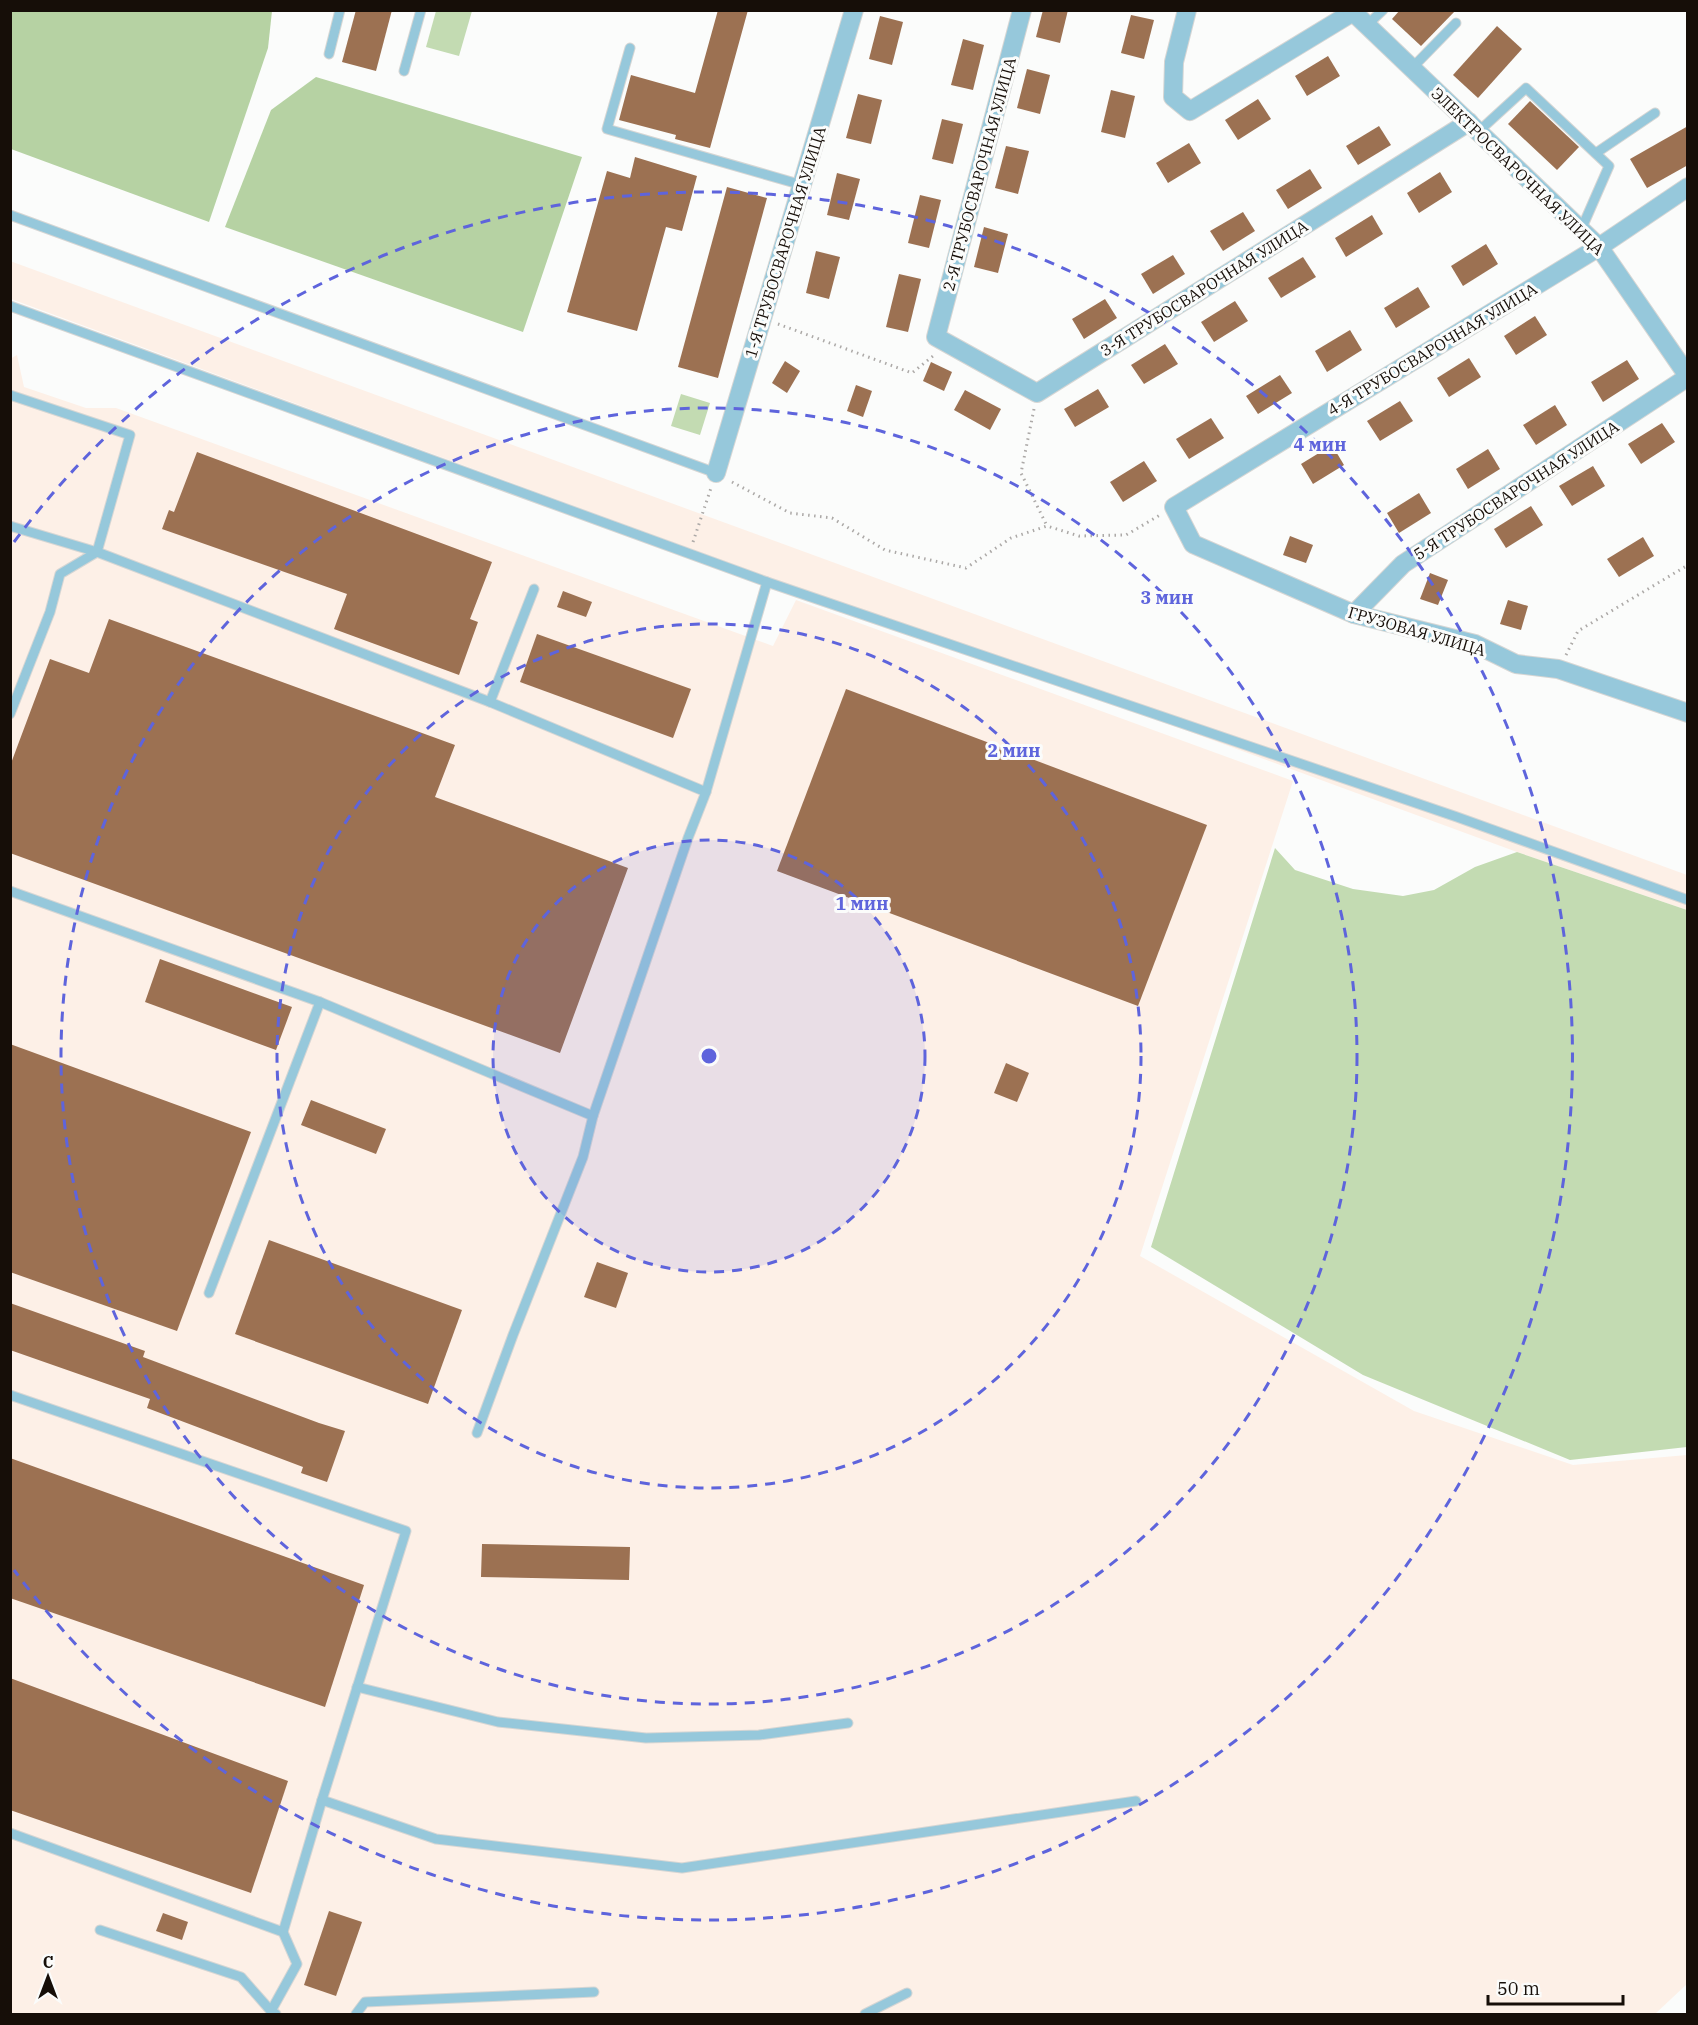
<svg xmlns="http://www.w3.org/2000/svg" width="1698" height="2025" viewBox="0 0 1698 2025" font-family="'IBM Plex Serif',serif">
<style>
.built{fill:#fdf0e7}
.green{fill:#c3dbb2}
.forest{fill:#b6d2a3}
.building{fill:#9c7152}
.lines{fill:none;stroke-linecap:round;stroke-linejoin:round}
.service-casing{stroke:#d6d6d4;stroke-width:11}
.minor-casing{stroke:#d6d6d4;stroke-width:20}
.path{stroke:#aca9a7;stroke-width:3;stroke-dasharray:1.5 4.5;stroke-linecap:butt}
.service{stroke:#96c8db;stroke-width:9}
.minor{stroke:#96c8db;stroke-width:18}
.ring{fill:none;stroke:#5e64dc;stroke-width:3;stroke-dasharray:10 8}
.labels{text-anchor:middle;stroke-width:6;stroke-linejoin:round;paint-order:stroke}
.street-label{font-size:16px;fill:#160e08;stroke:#fbfcfb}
.centre{fill:#5e64dc;stroke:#fbfcfb;stroke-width:3}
.ring-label{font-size:18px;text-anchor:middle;font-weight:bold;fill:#5e64dc;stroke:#fbfcfb;stroke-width:6;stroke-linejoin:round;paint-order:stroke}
</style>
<rect width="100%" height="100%" fill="#fbfcfb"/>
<g class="built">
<path d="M10 261 1687 875V910L1517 852 11 299Z"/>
<path d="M17 355 24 387 86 408H116L773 646 796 600 1293 781 1140 1256 1414 1411 1573 1465 1687 1455V1984L1655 2014H11L10 359Z"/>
</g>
<g class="green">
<path d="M436 11H472L459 56 426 47Z"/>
<path d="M681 394 710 403 700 435 671 426Z"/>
<path d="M1275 848 1295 870 1353 889 1403 896 1434 890 1475 867 1517 852 1687 910V1447L1570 1460 1363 1375 1151 1247Z"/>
</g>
<g class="forest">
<path d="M10 11H272L268 48 209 222 11 149Z"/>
<path d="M316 77 582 157 523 332 225 227 271 110Z"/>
</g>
<g class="building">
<path d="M356 10H392L376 71 342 62Z"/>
<path d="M718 10H748L710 148 675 139 676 135 619 120 631 75 695 93Z"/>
<path d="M1043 10H1068L1060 43 1036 37Z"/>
<path d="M1400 10H1456L1421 46 1392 19Z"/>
<path d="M1131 15 1154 20 1144 59 1121 53Z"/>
<path d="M880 16 903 22 892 65 869 59Z"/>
<path d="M1497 26 1522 49 1478 98 1453 75Z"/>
<path d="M963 39 984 45 973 90 951 85Z"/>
<path d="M1328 56 1340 76 1307 96 1295 76Z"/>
<path d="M1027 69 1050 75 1040 114 1017 108Z"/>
<path d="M1111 90 1135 96 1125 138 1101 132Z"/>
<path d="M858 94 882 100 871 144 846 138Z"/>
<path d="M1258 99 1271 119 1238 140 1225 120Z"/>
<path d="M1530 101 1579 147 1557 170 1508 124Z"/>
<path d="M942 119 963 124 953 164 932 159Z"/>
<path d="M1379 126 1391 145 1358 165 1346 146Z"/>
<path d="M1688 126V165L1647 188 1630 159Z"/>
<path d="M1189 143 1201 163 1168 183 1156 163Z"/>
<path d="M1006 146 1029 151 1018 194 995 188Z"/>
<path d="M635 157 697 176 682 231 666 227 637 331 567 312 607 171 630 178Z"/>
<path d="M1310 169 1322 188 1288 209 1276 190Z"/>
<path d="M1440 172 1452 192 1419 213 1407 193Z"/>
<path d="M837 173 860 179 849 220 827 215Z"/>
<path d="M727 187 767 198 718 378 678 367Z"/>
<path d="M920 195 941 200 929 248 908 243Z"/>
<path d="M1243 212 1255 231 1223 251 1210 231Z"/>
<path d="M1372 215 1383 234 1346 257 1335 238Z"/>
<path d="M984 227 1008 234 998 273 974 267Z"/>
<path d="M1486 244 1498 264 1463 286 1451 266Z"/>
<path d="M816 251 840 257 829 299 806 293Z"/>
<path d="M1173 255 1185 274 1153 294 1141 274Z"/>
<path d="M1303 257 1316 277 1281 298 1268 278Z"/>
<path d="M899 274 921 279 908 332 886 327Z"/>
<path d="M1418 287 1430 307 1396 328 1384 308Z"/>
<path d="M1105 299 1117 318 1084 339 1072 319Z"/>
<path d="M1235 301 1248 321 1214 342 1201 322Z"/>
<path d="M1535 316 1547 335 1516 355 1504 336Z"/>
<path d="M1350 330 1362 350 1327 372 1315 351Z"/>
<path d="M1165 344 1178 364 1144 384 1131 365Z"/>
<path d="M1469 358 1481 377 1449 397 1437 378Z"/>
<path d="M1627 360 1639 379 1603 402 1591 382Z"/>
<path d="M785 361 800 371 787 393 772 383Z"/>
<path d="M931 362 952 372 944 391 923 381Z"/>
<path d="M1280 375 1292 393 1258 414 1246 396Z"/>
<path d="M856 385 872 391 863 417 847 411Z"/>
<path d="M1098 389 1109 407 1075 427 1064 409Z"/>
<path d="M965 390 1001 409 990 430 954 410Z"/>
<path d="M1400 401 1413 421 1380 441 1367 421Z"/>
<path d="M1555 405 1567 425 1536 445 1523 425Z"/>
<path d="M1211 418 1224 438 1189 459 1176 439Z"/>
<path d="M1662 423 1675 442 1641 464 1628 444Z"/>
<path d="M1332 445 1344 465 1313 484 1301 464Z"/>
<path d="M1488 449 1500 469 1468 489 1456 469Z"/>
<path d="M197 452 492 562 470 619 478 622 459 675 334 629 347 594 162 529 169 510 174 512Z"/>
<path d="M1144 461 1157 481 1123 502 1110 482Z"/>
<path d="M1593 466 1605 486 1572 506 1559 486Z"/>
<path d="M1419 493 1431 513 1399 533 1387 513Z"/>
<path d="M1531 506 1543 525 1506 548 1494 529Z"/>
<path d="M1290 536 1313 545 1306 563 1283 555Z"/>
<path d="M1643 537 1654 556 1619 577 1607 559Z"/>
<path d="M1430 573 1448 580 1438 605 1420 599Z"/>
<path d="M563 591 592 602 586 617 557 607Z"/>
<path d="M1508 600 1528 606 1521 630 1500 624Z"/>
<path d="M109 619 455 745 435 797 628 868 560 1053 10 853V766L50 659 89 673Z"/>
<path d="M537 634 691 689 673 738 520 682Z"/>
<path d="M846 689 1207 825 1138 1006 777 871Z"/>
<path d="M160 959 292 1007 276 1050 145 1002Z"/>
<path d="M10 1044 251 1132 177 1331 10 1272Z"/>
<path d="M1006 1063 1029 1073 1017 1102 994 1093Z"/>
<path d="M311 1100 386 1129 376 1154 301 1125Z"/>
<path d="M269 1240 462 1310 428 1404 235 1334Z"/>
<path d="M597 1262 628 1273 616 1308 584 1297Z"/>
<path d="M10 1303 145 1351 143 1357 319 1423 345 1431 327 1482 301 1473 303 1467 147 1408 150 1399 10 1350Z"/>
<path d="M10 1458 364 1585 325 1707 10 1598Z"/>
<path d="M482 1544 630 1547 629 1580 481 1577Z"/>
<path d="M10 1678 288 1781 251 1893 10 1810Z"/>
<path d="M329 1911 362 1922 336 1996 304 1985Z"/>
<path d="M163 1913 188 1922 182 1940 156 1931Z"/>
</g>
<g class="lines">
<g class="service-casing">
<g id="service">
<path d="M1367 25 1383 10"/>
<path d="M630 48 607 129 802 185"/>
<path d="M329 54 340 10"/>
<path d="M1412 68 1456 23"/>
<path d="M404 71 421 10"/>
<path d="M1479 131 1526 88 1609 166 1581 230"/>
<path d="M1596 153 1655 113"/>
<path d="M10 215 716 473"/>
<path d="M10 306 767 582 1457 817 1688 900"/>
<path d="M10 395 130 435 97 552 60 574 50 612 10 714"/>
<path d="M10 526 97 552 490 702 706 792"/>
<path d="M490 702 534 589"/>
<path d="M10 891 320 1002 593 1116"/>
<path d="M209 1293 320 1002"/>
<path d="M10 1395 406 1531 322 1800 283 1932 297 1964 271 2011 276 2014"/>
<path d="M477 1433 513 1335 583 1157 593 1116 688 838 706 792 767 582"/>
<path d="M357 1687 498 1722 646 1738 759 1735 848 1723"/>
<path d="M322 1800 436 1839 682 1868 1136 1801"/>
<path d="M10 1833 283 1932"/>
<path d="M100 1930 241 1977 271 2011"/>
<path d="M356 2014 365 2002 594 1992"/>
<path d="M865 2014 907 1993"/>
</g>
</g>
<g class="minor-casing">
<g id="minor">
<path d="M1022 10 936 337 1037 393 1469 122"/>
<path d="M1187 10 1174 62 1173 97 1190 111 1353 12"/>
<path d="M1351 10 1599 247 1688 376"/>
<path d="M1688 187 1599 247 1174 507 1193 544 1354 614 1475 644 1516 664 1558 669 1688 713"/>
<path d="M716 473 854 10"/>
<path d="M1354 614 1403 564 1688 377"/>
</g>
</g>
<g class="path">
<path d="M778 324 912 373 933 356"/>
<path d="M1034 409 1021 473 1047 526"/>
<path d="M732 482 790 513 832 518 885 550 966 568 1011 538 1047 526 1079 536 1126 535 1160 515"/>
<path d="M693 542 711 488"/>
<path d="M1566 655 1578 631 1688 565"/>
</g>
<use href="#service" class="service"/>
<use href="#minor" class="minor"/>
</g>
<circle cx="709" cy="1056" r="216" fill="#5e64dc" fill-opacity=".12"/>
<g class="ring">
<circle cx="709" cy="1056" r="216"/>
<circle cx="709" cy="1056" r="432"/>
<circle cx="709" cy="1056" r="648"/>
<path d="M14 542A864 864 0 1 1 14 1570"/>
</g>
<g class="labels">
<g class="street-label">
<text transform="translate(1518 171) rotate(44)" y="6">ЭЛЕКТРОСВАРОЧНАЯ УЛИЦА</text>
<text transform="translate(979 174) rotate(-75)" y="6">2-Я ТРУБОСВАРОЧНАЯ УЛИЦА</text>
<text transform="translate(785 242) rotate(-73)" y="6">1-Я ТРУБОСВАРОЧНАЯ УЛИЦА</text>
<text transform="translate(1204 288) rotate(-32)" y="6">3-Я ТРУБОСВАРОЧНАЯ УЛИЦА</text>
<text transform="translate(1432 349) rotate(-31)" y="6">4-Я ТРУБОСВАРОЧНАЯ УЛИЦА</text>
<text transform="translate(1516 490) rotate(-33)" y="6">5-Я ТРУБОСВАРОЧНАЯ УЛИЦА</text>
<text transform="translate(1417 631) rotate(16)" y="6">ГРУЗОВАЯ УЛИЦА</text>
</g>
</g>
<circle cx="709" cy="1056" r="9" class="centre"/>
<g class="ring-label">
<text x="1320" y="451">4 мин</text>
<text x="1167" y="604">3 мин</text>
<text x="1014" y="757">2 мин</text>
<text x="862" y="910">1 мин</text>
</g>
<rect width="1698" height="2025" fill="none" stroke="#160e08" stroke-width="24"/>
<g transform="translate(48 1977)" stroke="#fbfcfb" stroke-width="4.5" paint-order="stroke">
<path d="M0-4.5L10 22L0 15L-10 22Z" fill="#160e08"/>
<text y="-9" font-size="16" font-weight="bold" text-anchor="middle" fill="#160e08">С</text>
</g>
<path d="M1488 1995v9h135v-9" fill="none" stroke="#160e08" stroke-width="3"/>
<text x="1497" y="1995" font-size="18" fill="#160e08" stroke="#fbfcfb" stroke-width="4.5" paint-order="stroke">50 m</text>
</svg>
